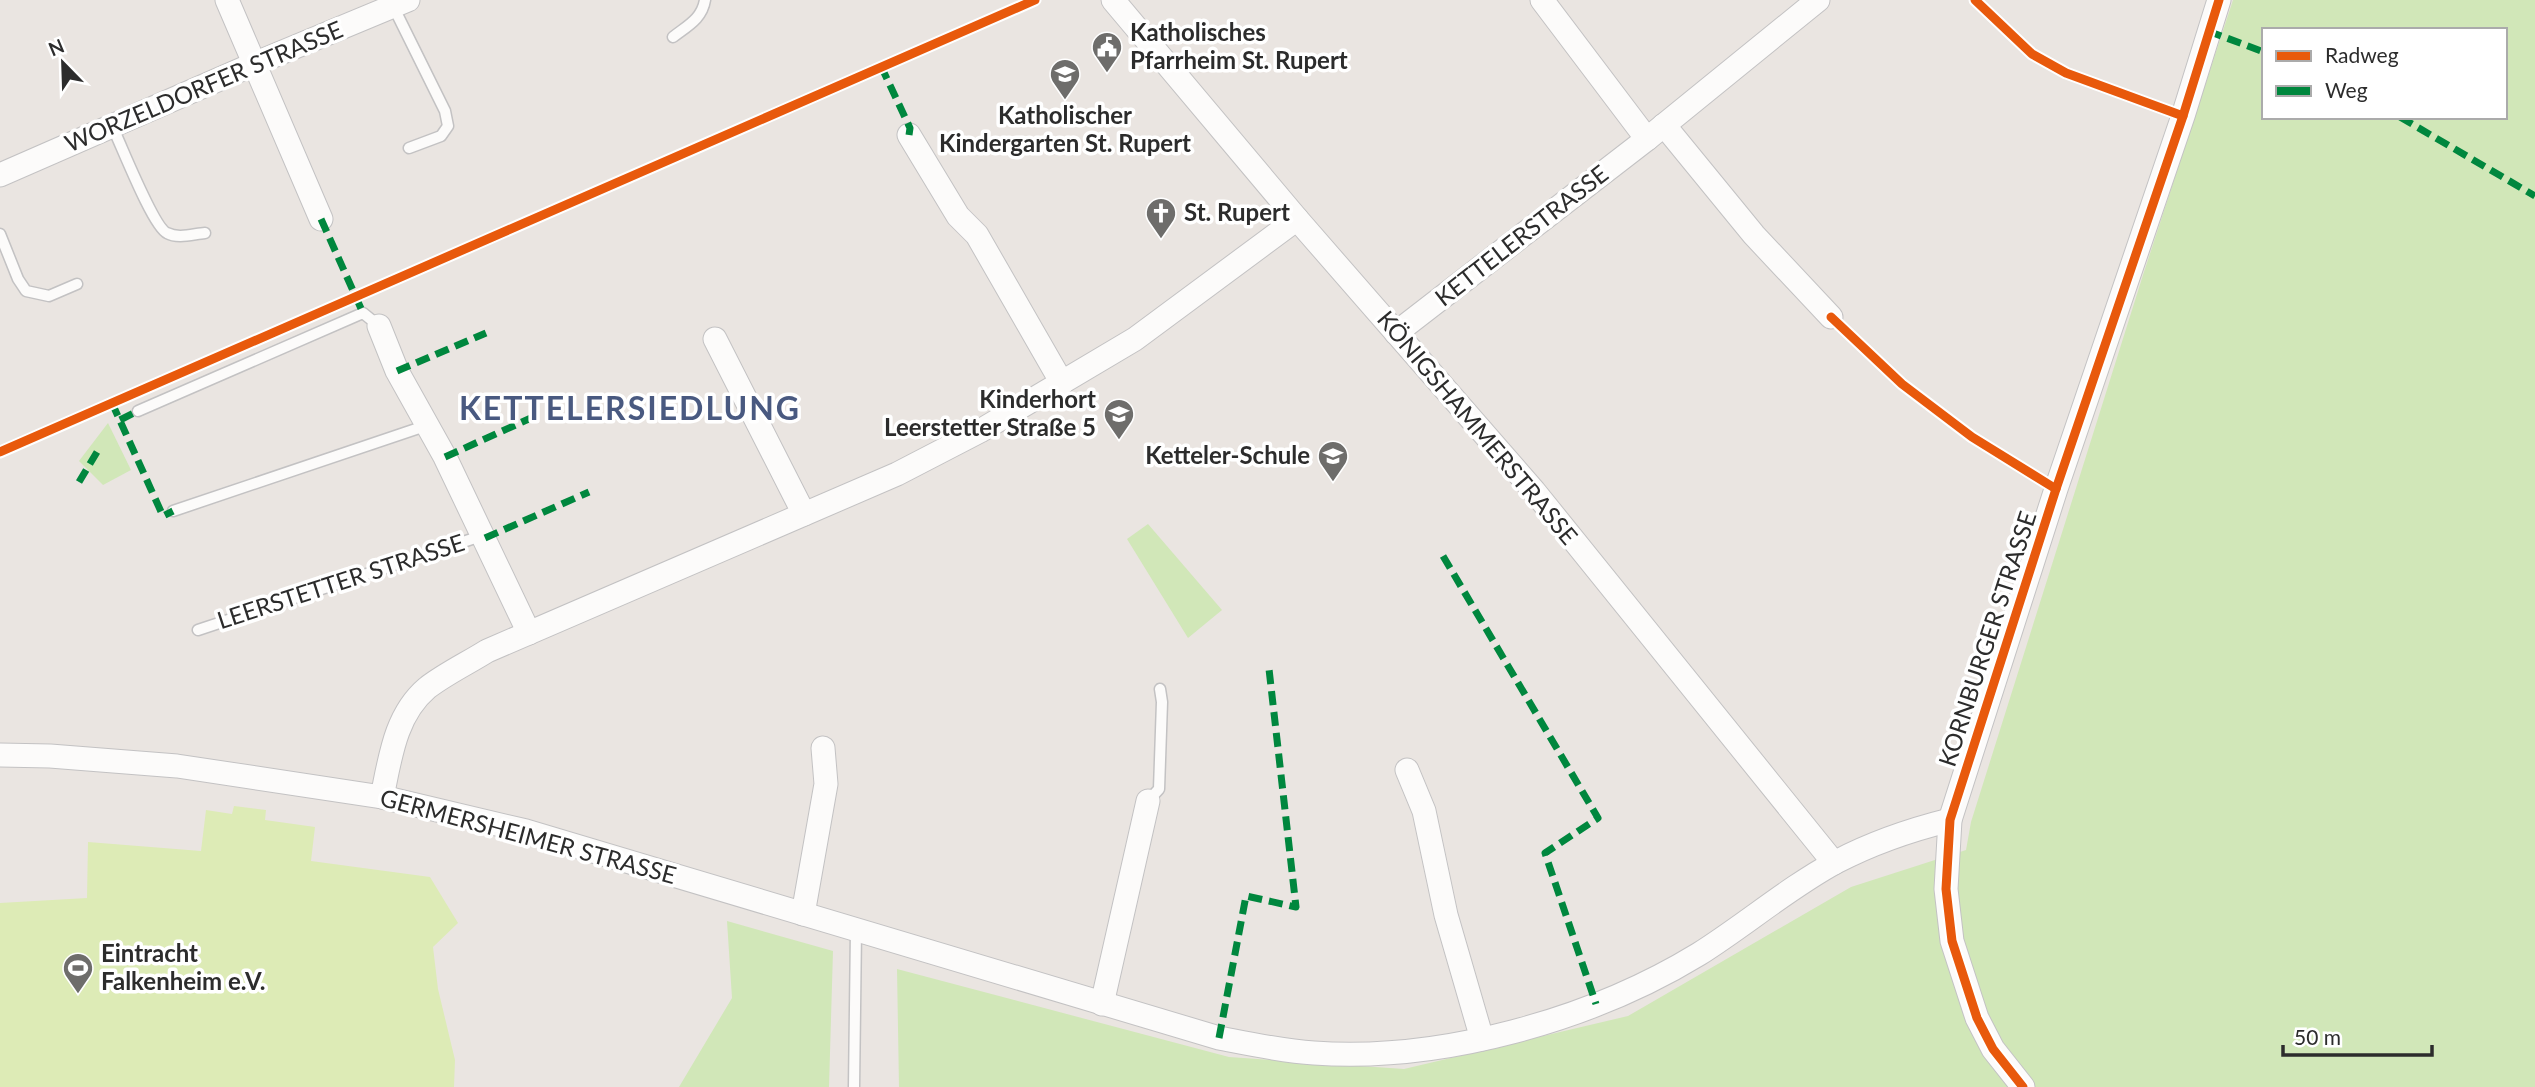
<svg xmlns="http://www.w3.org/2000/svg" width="2535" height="1087" viewBox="0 0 2535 1087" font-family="Lato,sans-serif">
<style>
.green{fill:#d1e7b8;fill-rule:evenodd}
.pitch{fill:#ddebb6}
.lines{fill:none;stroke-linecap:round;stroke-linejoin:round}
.lane-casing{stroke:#c3c2c3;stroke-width:13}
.street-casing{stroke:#c3c2c3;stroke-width:25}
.lane{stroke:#fcfbfa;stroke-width:10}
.street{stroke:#fcfbfa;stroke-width:23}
.quiet{stroke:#00873e;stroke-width:7;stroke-dasharray:14 7;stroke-linecap:butt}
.cycleway-casing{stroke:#fff;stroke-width:13}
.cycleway{stroke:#e8590c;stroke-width:9}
.labels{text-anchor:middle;stroke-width:7;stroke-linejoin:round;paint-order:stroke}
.poi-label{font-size:24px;font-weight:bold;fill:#2c2c2c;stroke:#fff;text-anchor:start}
.street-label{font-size:24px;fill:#2c2c2c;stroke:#fff}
.district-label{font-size:32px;font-weight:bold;letter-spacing:2px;fill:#495980;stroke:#fff}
</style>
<rect width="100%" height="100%" fill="#eae5e1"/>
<g class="green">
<path d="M2233 0H2535V1087H899L897 969 1229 1057 1404 1069 1628 1016 1851 887 1966 850 1971 822 2143 275ZM2264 30H2505V117H2264Z"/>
<path d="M108 423 131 470 103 485 79 461Z"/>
<path d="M1148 524 1222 610 1188 638 1127 539Z"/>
<path d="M727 921 833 951 829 1087H679L732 998Z"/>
</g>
<path class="pitch" d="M234 806 266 810 265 820 315 827 311 861 430 877 458 923 433 947 438 989 455 1060 454 1087H0V903L87 898 88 842 201 851 206 810 232 814Z"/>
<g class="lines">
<g class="lane-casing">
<g id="lane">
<path d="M393 6 445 111 448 126 441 136 409 148"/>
<path d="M673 37C687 26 702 19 705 0"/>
<path d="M112 126C121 144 153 227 167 233 178 239 193 234 205 233"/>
<path d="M0 234 18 279 26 291 49 296 77 284"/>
<path d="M138 411 363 313 379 326"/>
<path d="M173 511 428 425"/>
<path d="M198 630 484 535"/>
<path d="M1148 801 1159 789 1162 702 1160 689"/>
<path d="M854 1087 856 930"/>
</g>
</g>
<g class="street-casing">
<g id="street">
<path d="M227 0 321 219"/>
<path d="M1113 0 1297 219 1534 491 1834 863"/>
<path d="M1542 0 1647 139"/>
<path d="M1664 125 1754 235 1831 317"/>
<path d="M909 135 958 216 977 235 1062 383"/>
<path d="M0 175 254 64 408 0"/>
<path d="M379 326 397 371 445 457 529 633"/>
<path d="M1396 333 1647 139 1818 0"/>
<path d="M715 339 804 514"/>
<path d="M0 755 50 756 177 766 382 797 526 831 1219 1038C1250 1044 1282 1051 1314 1053 1441 1062 1591 1020 1699 954 1745 925 1788 888 1836 862 1872 843 1910 830 1950 820"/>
<path d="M1407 770 1424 811 1446 915 1482 1039"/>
<path d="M382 797C390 759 395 715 427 688 445 674 468 663 487 651L897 474 980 431 1135 339 1297 219"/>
<path d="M803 914 826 784 823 748"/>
<path d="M1102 1004 1148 801"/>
<path d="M2023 1087 1993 1049 1977 1018 1952 941 1946 889 1950 820 2056 489 2183 116 2219 0"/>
</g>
</g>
<use href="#lane" class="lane"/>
<use href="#street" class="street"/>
<g class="quiet">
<path d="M2208 31 2264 52"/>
<path d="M881 66 910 128 909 135"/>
<path d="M2400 117 2535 196"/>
<path d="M321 219 363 313"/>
<path d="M397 371 486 333"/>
<path d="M112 403 163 516 173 511"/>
<path d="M120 420 138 411"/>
<path d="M445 457 531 418"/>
<path d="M79 482 97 452"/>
<path d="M485 538 589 492"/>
<path d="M1443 556 1598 818 1545 853 1596 1004"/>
<path d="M1219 1038 1246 896 1296 907 1269 669"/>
</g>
<g class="cycleway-casing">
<g id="cycleway">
<path d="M1975 0 2032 54 2066 73 2183 116"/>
<path d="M1831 317 1902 384 1972 437 2056 489"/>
<path d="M0 452 1035 0"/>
<path d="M2023 1087 1993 1049 1977 1018 1952 941 1946 889 1950 820 2056 489 2183 116 2219 0"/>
</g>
</g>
<use href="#cycleway" class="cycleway"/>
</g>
<defs>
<g id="civic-pin" transform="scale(1.575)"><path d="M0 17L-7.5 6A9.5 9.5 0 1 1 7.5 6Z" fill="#6e6d6b" stroke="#fff"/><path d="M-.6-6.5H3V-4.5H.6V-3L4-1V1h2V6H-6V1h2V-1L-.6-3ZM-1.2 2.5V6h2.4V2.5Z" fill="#fff"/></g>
<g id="school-pin" transform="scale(1.575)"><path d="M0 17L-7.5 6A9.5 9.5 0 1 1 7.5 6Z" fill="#6e6d6b" stroke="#fff"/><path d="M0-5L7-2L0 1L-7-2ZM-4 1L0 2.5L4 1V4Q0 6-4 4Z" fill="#fff"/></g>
<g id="church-pin" transform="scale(1.575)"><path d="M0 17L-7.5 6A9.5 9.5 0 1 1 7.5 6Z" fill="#6e6d6b" stroke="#fff"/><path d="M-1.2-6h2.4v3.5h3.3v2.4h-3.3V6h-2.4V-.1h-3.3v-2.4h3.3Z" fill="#fff"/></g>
<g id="stadium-pin" transform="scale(1.575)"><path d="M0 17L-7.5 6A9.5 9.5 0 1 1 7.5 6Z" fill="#6e6d6b" stroke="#fff"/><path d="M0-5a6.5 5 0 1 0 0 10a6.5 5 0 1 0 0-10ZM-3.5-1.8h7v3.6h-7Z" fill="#fff"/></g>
</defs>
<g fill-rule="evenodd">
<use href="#civic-pin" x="1107" y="47"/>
<use href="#school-pin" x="1065" y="74"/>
<use href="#church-pin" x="1161" y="213"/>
<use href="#school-pin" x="1119" y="414"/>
<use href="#school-pin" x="1333" y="456"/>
<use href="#stadium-pin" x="78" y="968"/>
</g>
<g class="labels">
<g class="poi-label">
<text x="1130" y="41">Katholisches<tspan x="1130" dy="28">Pfarrheim St. Rupert</tspan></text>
<text x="1065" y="124" text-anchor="middle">Katholischer<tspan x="1065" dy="28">Kindergarten St. Rupert</tspan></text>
<text x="1184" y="221">St. Rupert</text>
<text x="1096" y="408" text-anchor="end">Kinderhort<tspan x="1096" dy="28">Leerstetter Straße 5</tspan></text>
<text x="1310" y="464" text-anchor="end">Ketteler-Schule</text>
<text x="101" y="962">Eintracht<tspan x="101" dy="28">Falkenheim e.V.</tspan></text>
</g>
<g class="street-label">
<text transform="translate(204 87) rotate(-23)" y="8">WORZELDORFER STRASSE</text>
<text transform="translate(1522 236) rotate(-38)" y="8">KETTELERSTRASSE</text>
<text transform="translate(1477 428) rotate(50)" y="8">KÖNIGSHAMMERSTRASSE</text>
<text transform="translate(341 582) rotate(-18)" y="8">LEERSTETTER STRASSE</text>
<text transform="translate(1988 639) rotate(-72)" y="8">KORNBURGER STRASSE</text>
<text transform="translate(528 837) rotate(15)" y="8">GERMERSHEIMER STRASSE</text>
</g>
<g class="district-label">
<text x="630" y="420">KETTELERSIEDLUNG</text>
</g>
</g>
<rect x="2262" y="28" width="245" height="91" fill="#ffffff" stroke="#ababab" stroke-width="2"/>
<rect x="2276" y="51" width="35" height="10" fill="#e8590c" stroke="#ababab" stroke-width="2"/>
<text x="2325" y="63" font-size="21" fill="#2c2c2c">Radweg</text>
<rect x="2276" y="86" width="35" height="10" fill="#00873e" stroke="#ababab" stroke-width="2"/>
<text x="2325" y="98" font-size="21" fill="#2c2c2c">Weg</text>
<g transform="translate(63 63) rotate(337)" stroke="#ffffff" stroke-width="5" paint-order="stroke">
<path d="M0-5L12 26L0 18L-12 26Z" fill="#2c2c2c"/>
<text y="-10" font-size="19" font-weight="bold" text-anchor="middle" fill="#2c2c2c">N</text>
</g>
<path d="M2283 1045v10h149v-10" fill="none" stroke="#2c2c2c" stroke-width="3.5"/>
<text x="2294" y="1045" font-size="21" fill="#2c2c2c" stroke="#ffffff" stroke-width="5" paint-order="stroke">50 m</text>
</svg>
